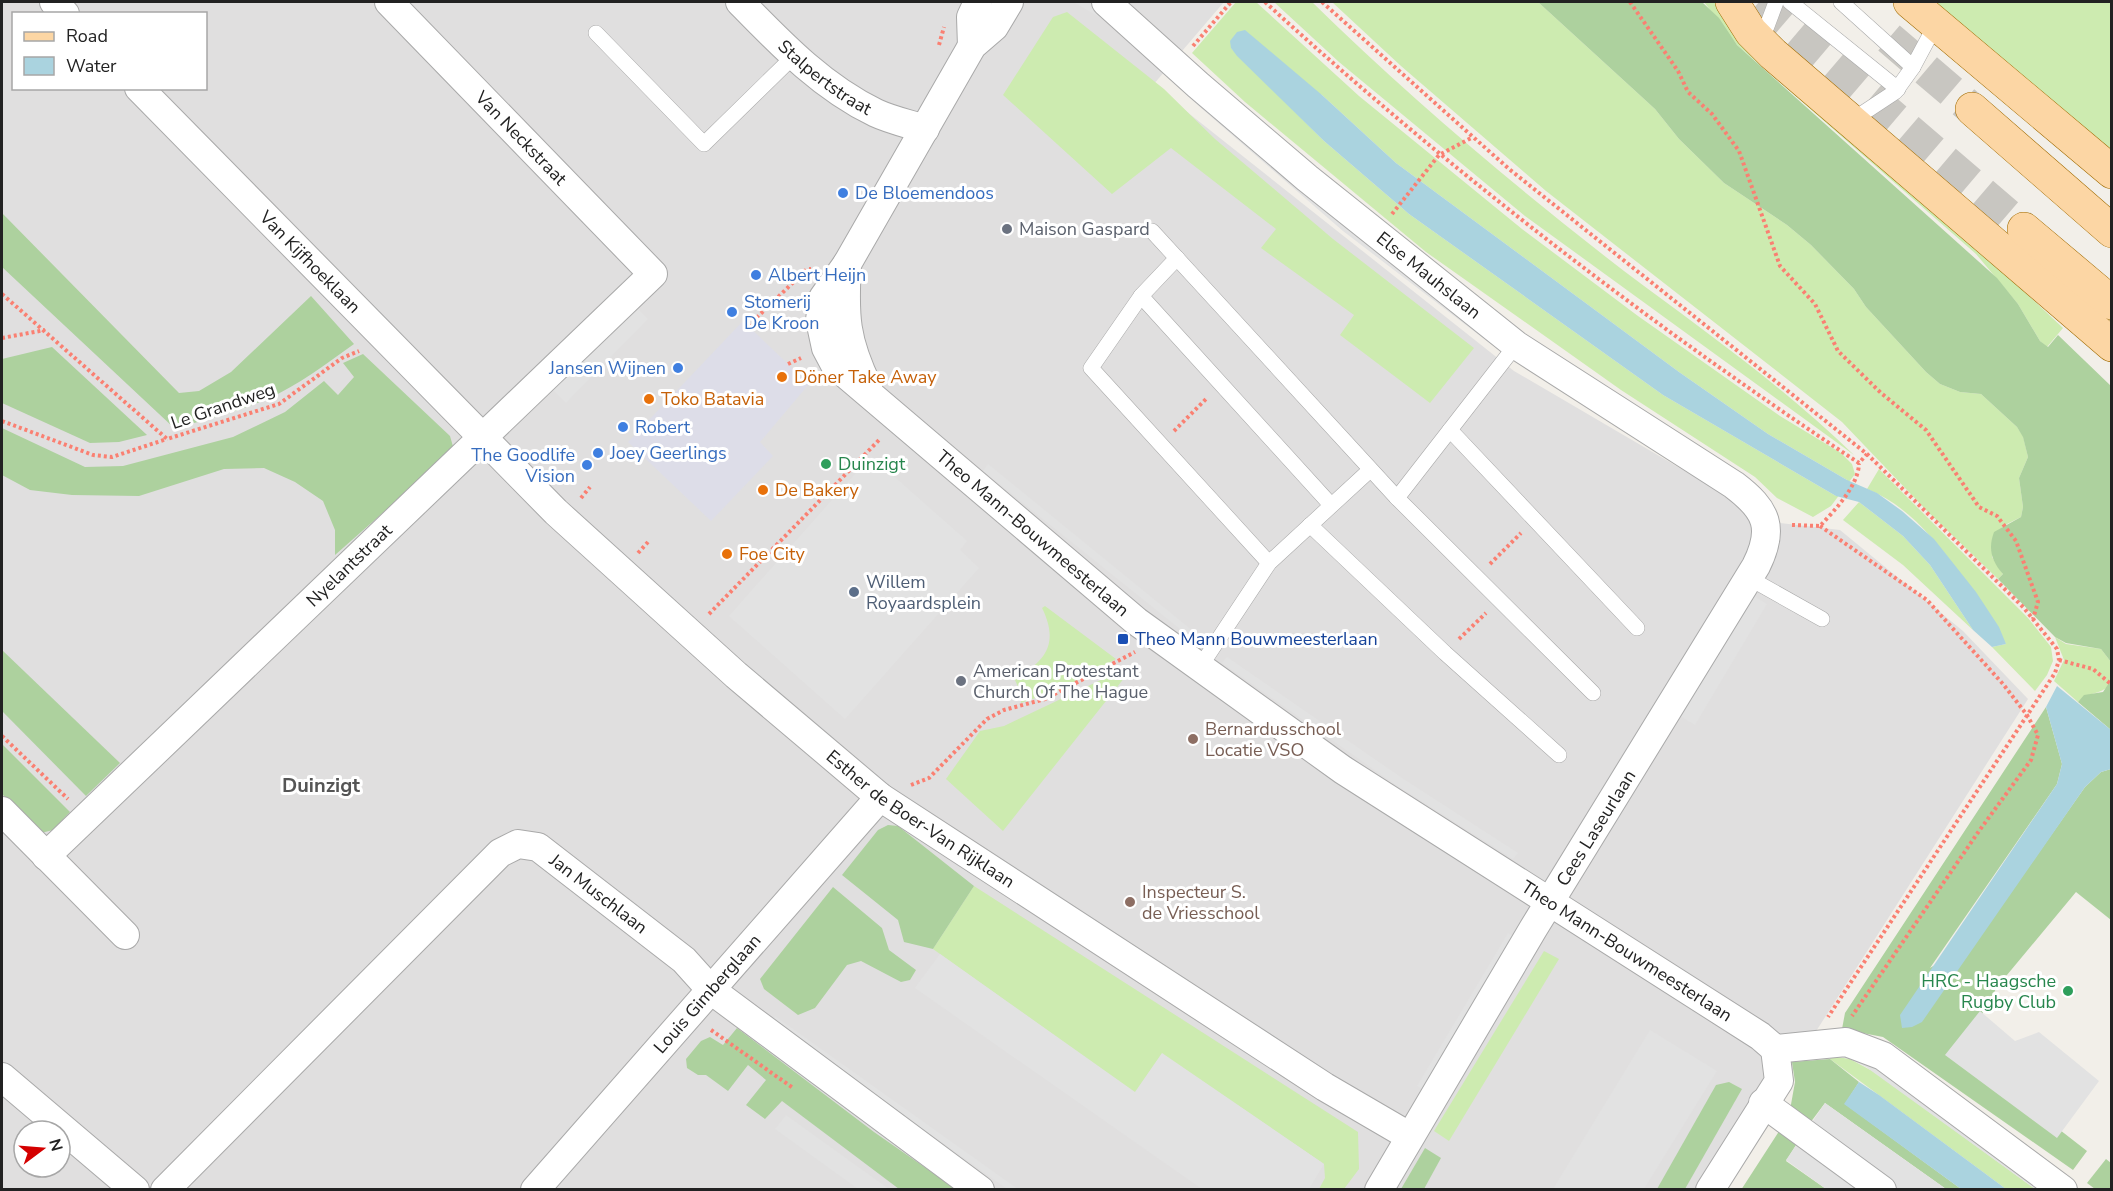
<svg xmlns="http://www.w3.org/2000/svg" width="2113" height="1191" viewBox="0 0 2113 1191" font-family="'Nunito Sans',sans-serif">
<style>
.residential{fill:#e0dfdf;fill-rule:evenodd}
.grass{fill:#cdebb0;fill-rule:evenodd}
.forest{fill:#add19e}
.parking{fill:#e2e2e2}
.plaza{fill:#dddde8}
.water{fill:#aad3df}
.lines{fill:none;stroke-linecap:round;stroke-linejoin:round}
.primary-tunnel{stroke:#c8c6c1;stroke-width:33;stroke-dasharray:33 16;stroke-linecap:butt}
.lane-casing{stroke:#a9a9a9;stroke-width:16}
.street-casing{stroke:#a9a9a9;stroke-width:30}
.primary-casing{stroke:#a06b00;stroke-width:34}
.path{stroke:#fa8072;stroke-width:4;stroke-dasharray:3 3;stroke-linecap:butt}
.lane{stroke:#fff;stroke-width:15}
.street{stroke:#fff;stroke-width:28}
.primary{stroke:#fcd6a4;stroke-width:33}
.shop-dot{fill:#3f7fe0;stroke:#fff;stroke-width:2}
.worship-dot{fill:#6b7280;stroke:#fff;stroke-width:2}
.food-dot{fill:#e8710a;stroke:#fff;stroke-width:2}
.leisure-dot{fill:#2e9e5b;stroke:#fff;stroke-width:2}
.service-dot{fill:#5c6f8a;stroke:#fff;stroke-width:2}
.transit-dot{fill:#1a4fb4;stroke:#fff;stroke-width:2}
.education-dot{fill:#8d6e63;stroke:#fff;stroke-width:2}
.labels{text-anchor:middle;stroke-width:6;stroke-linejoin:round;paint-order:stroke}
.street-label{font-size:18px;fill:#222;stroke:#fff}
.shop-label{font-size:18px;fill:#366cbe;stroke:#fff;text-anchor:start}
.worship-label{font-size:18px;fill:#5b616d;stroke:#fff;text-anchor:start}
.food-label{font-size:18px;fill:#c56008;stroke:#fff;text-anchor:start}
.leisure-label{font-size:18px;fill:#27864d;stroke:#fff;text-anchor:start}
.service-label{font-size:18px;fill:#4e5e75;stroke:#fff;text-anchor:start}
.transit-label{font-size:18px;fill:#164399;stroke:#fff;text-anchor:start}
.education-label{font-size:18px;fill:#785e54;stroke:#fff;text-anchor:start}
.neighbourhood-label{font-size:20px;font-weight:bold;fill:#555;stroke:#fff}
</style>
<rect width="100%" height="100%" fill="#f2efe9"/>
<path class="residential" d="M2 2H1224L1153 85 1514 371 1772 522 1840 530 1963 631 2028 699 1813 1036 1724 1189 2 1190ZM14 14H206V88H14ZM24 1131H60V1167H24Z"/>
<g class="grass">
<path d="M1236 2H1256L1359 96 1522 229 1638 316 1780 416 1841 453 1852 464 1855 474 1831 506 1813 517 1777 498 1755 477 1621 390 1426 252 1245 102 1192 53ZM1231 48 1322 95 1396 163 1679 372 1768 434 1847 480 1836 496 1663 395 1409 214 1324 141Z"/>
<path d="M1274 2H1312C1409 97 1515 187 1624 271 1703 330 1783 386 1854 455L1525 216 1339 62Z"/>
<path d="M1332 2H1538L1655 109 1679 139 1724 183 1787 225 1811 245 1854 289 1866 307 1926 372 1940 384 1960 392 1981 394 2017 427 2023 436 2028 457 2019 478 2023 507 2021 517 2003 526 1992 557 2003 574 1998 579 1927 511 1842 422 1546 191 1401 66Z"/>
<path d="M1704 2H1717L2063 328 2047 347 2040 341 2018 304 1976 254 1737 45Z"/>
<path d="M1924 2H2111V160Z"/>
<path d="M1067 12 1164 89 1215 139 1333 239 1474 348 1430 403 1340 335 1354 315 1261 248 1276 229 1171 148 1112 194 1003 95 1053 17Z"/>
<path d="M1879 469 2028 618 2051 647 2053 661 2047 675 2035 691 1992 647 2006 644C1968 590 1932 515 1867 489Z"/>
<path d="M1859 502 1903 536 1930 565 1973 630 1903 565 1843 520Z"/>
<path d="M1045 606 1116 659 1061 689 1021 703V693L1014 678C1047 662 1059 642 1042 608Z"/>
<path d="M2055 637 2066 644 2101 649 2111 662 2110 685C2100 695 2087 692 2078 702L2054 681 2064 660Z"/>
<path d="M1124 669 1125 677 1003 831 946 779 980 731 1004 726Z"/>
<path d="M974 886 1358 1132 1359 1169 1344 1189H1319L1325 1178 1324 1164 1162 1054 1135 1093 933 949Z"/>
<path d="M1544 951 1559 959 1449 1141 1434 1131Z"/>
<path d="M1831 1056 1850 1059 1876 1073 2035 1189H2006L1830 1059Z"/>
</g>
<g class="forest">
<path d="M1538 2H1702L1719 18 1737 45 1997 278 2018 304 2040 341 2048 347 2058 335 2111 386V662L2101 649 2066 643 2055 637 1998 579 2003 574C1991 561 1988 548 1994 532L2021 517 2023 507 2019 478 2028 457 2023 437 2017 427 1981 394 1960 392 1940 384 1926 372 1866 307 1854 289 1811 245 1787 225 1724 183 1679 139 1655 109Z"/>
<path d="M2 213 179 393 199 391 231 372 311 296 354 344C326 364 299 385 267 399 237 412 206 420 174 428L2 267Z"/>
<path d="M52 347 147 435 119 442 90 443 2 403V359Z"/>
<path d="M363 354 450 436 454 450 335 555V530L323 501 295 482 264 468 224 469 139 496 72 495 30 490 2 475V428L85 467 123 466 233 437 285 412 324 381 338 395 354 377 343 363Z"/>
<path d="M2 650 120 763 86 796 2 711Z"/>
<path d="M2111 680V730L2078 702 2084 695 2103 692Z"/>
<path d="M2046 707 2062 764 2057 784 1930 968 1978 939 2085 787 2101 772 2111 769V920L2076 892 1997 987 1961 1053 2087 1151 2073 1170 1883 1037 1842 1029 1845 1013Z"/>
<path d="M2 744 70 812 53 830 41 833 2 794Z"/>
<path d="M888 825 898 826 974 886 933 949 904 942 898 920 842 875 878 830Z"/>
<path d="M833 887 882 928 889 950 916 970 910 980 901 982 861 961 847 965 815 1008 798 1015 764 989 760 979Z"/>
<path d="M737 1028 874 1132 956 1189H899L782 1101 765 1119 746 1105 766 1080 748 1065 728 1091 706 1075H698L687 1068 686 1059 701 1041 710 1037 723 1045Z"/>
<path d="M1830 1059 1859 1082 1845 1104 1961 1189H1946L1825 1103 1810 1123 1790 1110 1795 1082 1792 1062Z"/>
<path d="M1729 1082 1742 1089 1685 1189H1657L1716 1085Z"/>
<path d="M1783 1125 1801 1137 1786 1161 1826 1189 1741 1190Z"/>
<path d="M1425 1148 1441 1158 1424 1189H1401Z"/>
<path d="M2106 1159 2111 1163V1189H2095L2087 1183Z"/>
</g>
<g class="parking">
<path d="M1076 2H1086L1113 17 1496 340 1492 345 1343 231 1200 107 1108 22 1075 3Z"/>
<path d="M632 303 648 319 566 403 550 387Z"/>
<path d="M871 456 967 541 960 550 979 568 845 719 729 616Z"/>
<path d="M988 464 1199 636 1195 641 983 471Z"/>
<path d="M1749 593 1767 604 1695 725 1677 714Z"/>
<path d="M1227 657 1402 778 1518 853 1513 859 1396 785 1222 663Z"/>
<path d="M1508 933 1513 936 1422 1089 1417 1086Z"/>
<path d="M940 954 1135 1092 1162 1053 1324 1164 1309 1189H1202L915 988Z"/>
<path d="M1980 1011 2015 1041 2039 1032 2099 1081 2057 1138 1945 1055Z"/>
<path d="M775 1016 1018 1189H1007L772 1021Z"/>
<path d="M1650 1030 1717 1071 1644 1189H1553Z"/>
<path d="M1852 1052 2048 1189H2035L1866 1067 1850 1059 1834 1056Z"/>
<path d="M1825 1103 1912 1165 1946 1189H1826L1786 1160Z"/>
<path d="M786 1115 889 1189H858L775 1129Z"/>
</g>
<path class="plaza" d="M743 321 809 384 760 442 773 456 711 521 628 442Z"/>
<g class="water">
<path d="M1245 30 1322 95 1396 163 1679 372 1768 434 1847 480 1877 493 1902 511 1934 539 1976 592 1999 627 2006 644 1992 647 1973 630 1930 565 1903 536 1859 502 1836 496 1663 395 1409 214 1324 141 1237 56 1231 48 1230 41 1237 32Z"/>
<path d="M2057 686 2111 730V769L2101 772 2085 787 1922 1022 1912 1027 1902 1028 1900 1015 2057 784 2062 764 2046 707Z"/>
<path d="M1859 1082 1879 1095 2006 1189H1961L1844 1104Z"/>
</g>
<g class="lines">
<g class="primary-tunnel">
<path d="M1759 2 2024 229"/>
<path d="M1889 38 1972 109"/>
</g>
<g class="lane-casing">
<g id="lane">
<path d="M1790 2 1898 89"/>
<path d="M1841 2 1913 67"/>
<path d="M596 33 704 144 794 56"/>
<path d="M1761 42 1776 2"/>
<path d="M1851 121 1895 92 1913 67 1936 24"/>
<path d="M1152 231 1397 498 1593 693"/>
<path d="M1177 258 1141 296 1091 368 1269 563"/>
<path d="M1141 296 1331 505"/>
<path d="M1450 430 1637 628"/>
<path d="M1397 498 1516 345"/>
<path d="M1310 525 1445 653 1559 755"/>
<path d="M1749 578 1822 619"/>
<path d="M1200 667 1269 563 1370 470"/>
</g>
</g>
<g class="street-casing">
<g id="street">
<path d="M54 2 65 14"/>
<path id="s1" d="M740 2C781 44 822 87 876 113 891 120 909 124 925 129"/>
<path id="s2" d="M1009 2 994 27 972 46 847 264 823 298 820 320 826 348 835 365 1136 621 1343 770 1760 1036 1775 1049 1846 1042 1883 1056 2063 1190"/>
<path id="s3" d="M1106 2 1198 85 1307 178 1516 345 1734 485C1767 510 1775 528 1756 566L1533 929 1379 1190"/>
<path d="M972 46 971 17 978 2"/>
<path id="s4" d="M139 88 556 512 736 675 880 797 1325 1087 1409 1136"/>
<path d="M847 264C844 316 845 340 868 387"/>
<path d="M2 811 125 935"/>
<path id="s5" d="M46 856 653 274 389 2"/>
<path d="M2 1077 135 1190"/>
<path d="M1763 1103 1882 1190"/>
<path id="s6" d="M165 1190 500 853 518 844 538 847 684 960 711 990 980 1190"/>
<path id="s7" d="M535 1190 880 797"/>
<path d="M1710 1190 1779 1081 1775 1049"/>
</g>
</g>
<g class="primary-casing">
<g id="primary">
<path d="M1732 2 1751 32 1773 54 2112 345"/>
<path d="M1910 2 2112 172"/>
<path d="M1972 109 2112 231"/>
<path d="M2024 229 2112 303"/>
</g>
</g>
<g class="path">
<path d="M1265 2C1451 172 1649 324 1859 463L1867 454"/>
<path d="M1322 2 1509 169 1867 454 2024 608 2057 649 2059 660 2055 673 1828 1017"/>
<path d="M1630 2 1678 71 1688 92 1712 114 1739 151 1780 266 1815 304 1838 351 1881 393 1926 430 1979 507 1997 516 2016 541 2038 602 2033 619"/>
<path d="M939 45 944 27"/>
<path d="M1193 46 1231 2"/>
<path d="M1392 214 1439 155 1473 137"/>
<path d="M2 294 167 439 279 404 342 358 359 351"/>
<path d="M748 326 807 269H811"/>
<path d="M2 338 45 330"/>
<path d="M788 364 801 358"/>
<path d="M2 421 93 455 112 457 167 439"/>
<path d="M1174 431 1207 398"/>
<path d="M581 498 590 487"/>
<path d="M1792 525 1820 526C1835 510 1858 486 1859 464"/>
<path d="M1820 526 1927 600 2003 684 2027 715 2038 735 2031 760 1979 831 1852 1016"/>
<path d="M638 553 648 542"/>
<path d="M1490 564 1521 533"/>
<path d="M709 614 880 439"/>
<path d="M1459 639 1486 613"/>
<path d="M2059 660 2093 669 2112 685"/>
<path d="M2 736 68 799"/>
<path d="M911 785 929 778 987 719 1004 710 1045 699 1135 652"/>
<path d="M711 1030 793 1088"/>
</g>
<use href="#lane" class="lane"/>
<use href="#street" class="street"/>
<use href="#primary" class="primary"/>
</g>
<g class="shop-dot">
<circle cx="843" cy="193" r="6"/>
<circle cx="756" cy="275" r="6"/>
<circle cx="732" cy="312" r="6"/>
<circle cx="678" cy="368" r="6"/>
<circle cx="623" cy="427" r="6"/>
<circle cx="598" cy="453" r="6"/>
<circle cx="587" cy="465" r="6"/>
</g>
<g class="worship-dot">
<circle cx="1007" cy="229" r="6"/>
<circle cx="961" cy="681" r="6"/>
</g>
<g class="food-dot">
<circle cx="782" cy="377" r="6"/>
<circle cx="649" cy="399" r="6"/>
<circle cx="763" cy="490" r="6"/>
<circle cx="727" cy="554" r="6"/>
</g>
<g class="leisure-dot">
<circle cx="826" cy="464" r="6"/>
<circle cx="2068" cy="991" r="6"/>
</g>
<circle class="service-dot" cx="854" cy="592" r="6"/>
<rect class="transit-dot" x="1117" y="633" width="12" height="12" rx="3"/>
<g class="education-dot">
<circle cx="1193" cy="739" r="6"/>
<circle cx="1130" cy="902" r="6"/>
</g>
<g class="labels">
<g class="street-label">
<text dy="6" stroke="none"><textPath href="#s1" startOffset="114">Stalpertstraat</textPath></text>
<text transform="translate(521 138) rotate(46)" y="6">Van Neckstraat</text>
<text dy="6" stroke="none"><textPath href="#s4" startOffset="244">Van Kijfhoeklaan</textPath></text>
<text dy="6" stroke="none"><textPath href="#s3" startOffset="423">Else Mauhslaan</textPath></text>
<text transform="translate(223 406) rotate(-19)" y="6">Le Grandweg</text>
<text dy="6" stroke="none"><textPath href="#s2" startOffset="681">Theo Mann-Bouwmeesterlaan</textPath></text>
<text dy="6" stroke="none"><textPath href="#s5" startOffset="420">Nyelantstraat</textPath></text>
<text dy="6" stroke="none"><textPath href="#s4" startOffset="1072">Esther de Boer-Van Rijklaan</textPath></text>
<text transform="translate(1596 828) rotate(-58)" y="6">Cees Laseurlaan</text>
<text dy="6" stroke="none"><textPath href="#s6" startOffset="592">Jan Muschlaan</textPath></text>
<text dy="6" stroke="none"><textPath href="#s2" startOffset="1408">Theo Mann-Bouwmeesterlaan</textPath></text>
<text dy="6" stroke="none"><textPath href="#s7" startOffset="261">Louis Gimberglaan</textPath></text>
</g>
<g class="shop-label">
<text x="855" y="199">De Bloemendoos</text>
<text x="768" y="281">Albert Heijn</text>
<text x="744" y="308">Stomerij<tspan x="744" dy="21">De Kroon</tspan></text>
<text x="666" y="374" text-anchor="end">Jansen Wijnen</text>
<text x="635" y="433">Robert</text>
<text x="610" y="459">Joey Geerlings</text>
<text x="575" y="461" text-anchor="end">The Goodlife<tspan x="575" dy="21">Vision</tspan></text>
</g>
<g class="worship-label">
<text x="1019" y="235">Maison Gaspard</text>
<text x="973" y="677">American Protestant<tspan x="973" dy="21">Church Of The Hague</tspan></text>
</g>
<g class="food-label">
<text x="794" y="383">Döner Take Away</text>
<text x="661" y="405">Toko Batavia</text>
<text x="775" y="496">De Bakery</text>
<text x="739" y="560">Foe City</text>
</g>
<g class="leisure-label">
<text x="838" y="470">Duinzigt</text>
<text x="2056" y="987" text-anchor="end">HRC - Haagsche<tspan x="2056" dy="21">Rugby Club</tspan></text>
</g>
<g class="service-label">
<text x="866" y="588">Willem<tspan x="866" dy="21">Royaardsplein</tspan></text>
</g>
<g class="transit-label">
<text x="1135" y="645">Theo Mann Bouwmeesterlaan</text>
</g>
<g class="education-label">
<text x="1205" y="735">Bernardusschool<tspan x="1205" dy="21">Locatie VSO</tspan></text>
<text x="1142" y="898">Inspecteur S.<tspan x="1142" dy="21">de Vriesschool</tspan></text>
</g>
<g class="neighbourhood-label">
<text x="321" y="792">Duinzigt</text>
</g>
</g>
<rect width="2113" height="1191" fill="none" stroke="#222222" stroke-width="6"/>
<rect x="12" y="12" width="195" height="78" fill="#ffffff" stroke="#a7a7a7" stroke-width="1.5"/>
<rect x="24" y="32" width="30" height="9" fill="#fcd6a4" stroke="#a7a7a7" stroke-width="1.5"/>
<text x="66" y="42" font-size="18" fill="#222222">Road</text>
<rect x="24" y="57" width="30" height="18" fill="#aad3df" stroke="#a7a7a7" stroke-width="1.5"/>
<text x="66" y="72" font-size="18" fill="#222222">Water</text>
<g transform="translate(42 1149) rotate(74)"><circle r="28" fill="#ffffff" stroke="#a7a7a7" stroke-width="1.5"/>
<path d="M0-4.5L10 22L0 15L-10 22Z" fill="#d40000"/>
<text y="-9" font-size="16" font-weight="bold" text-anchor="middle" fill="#222222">N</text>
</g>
</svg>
